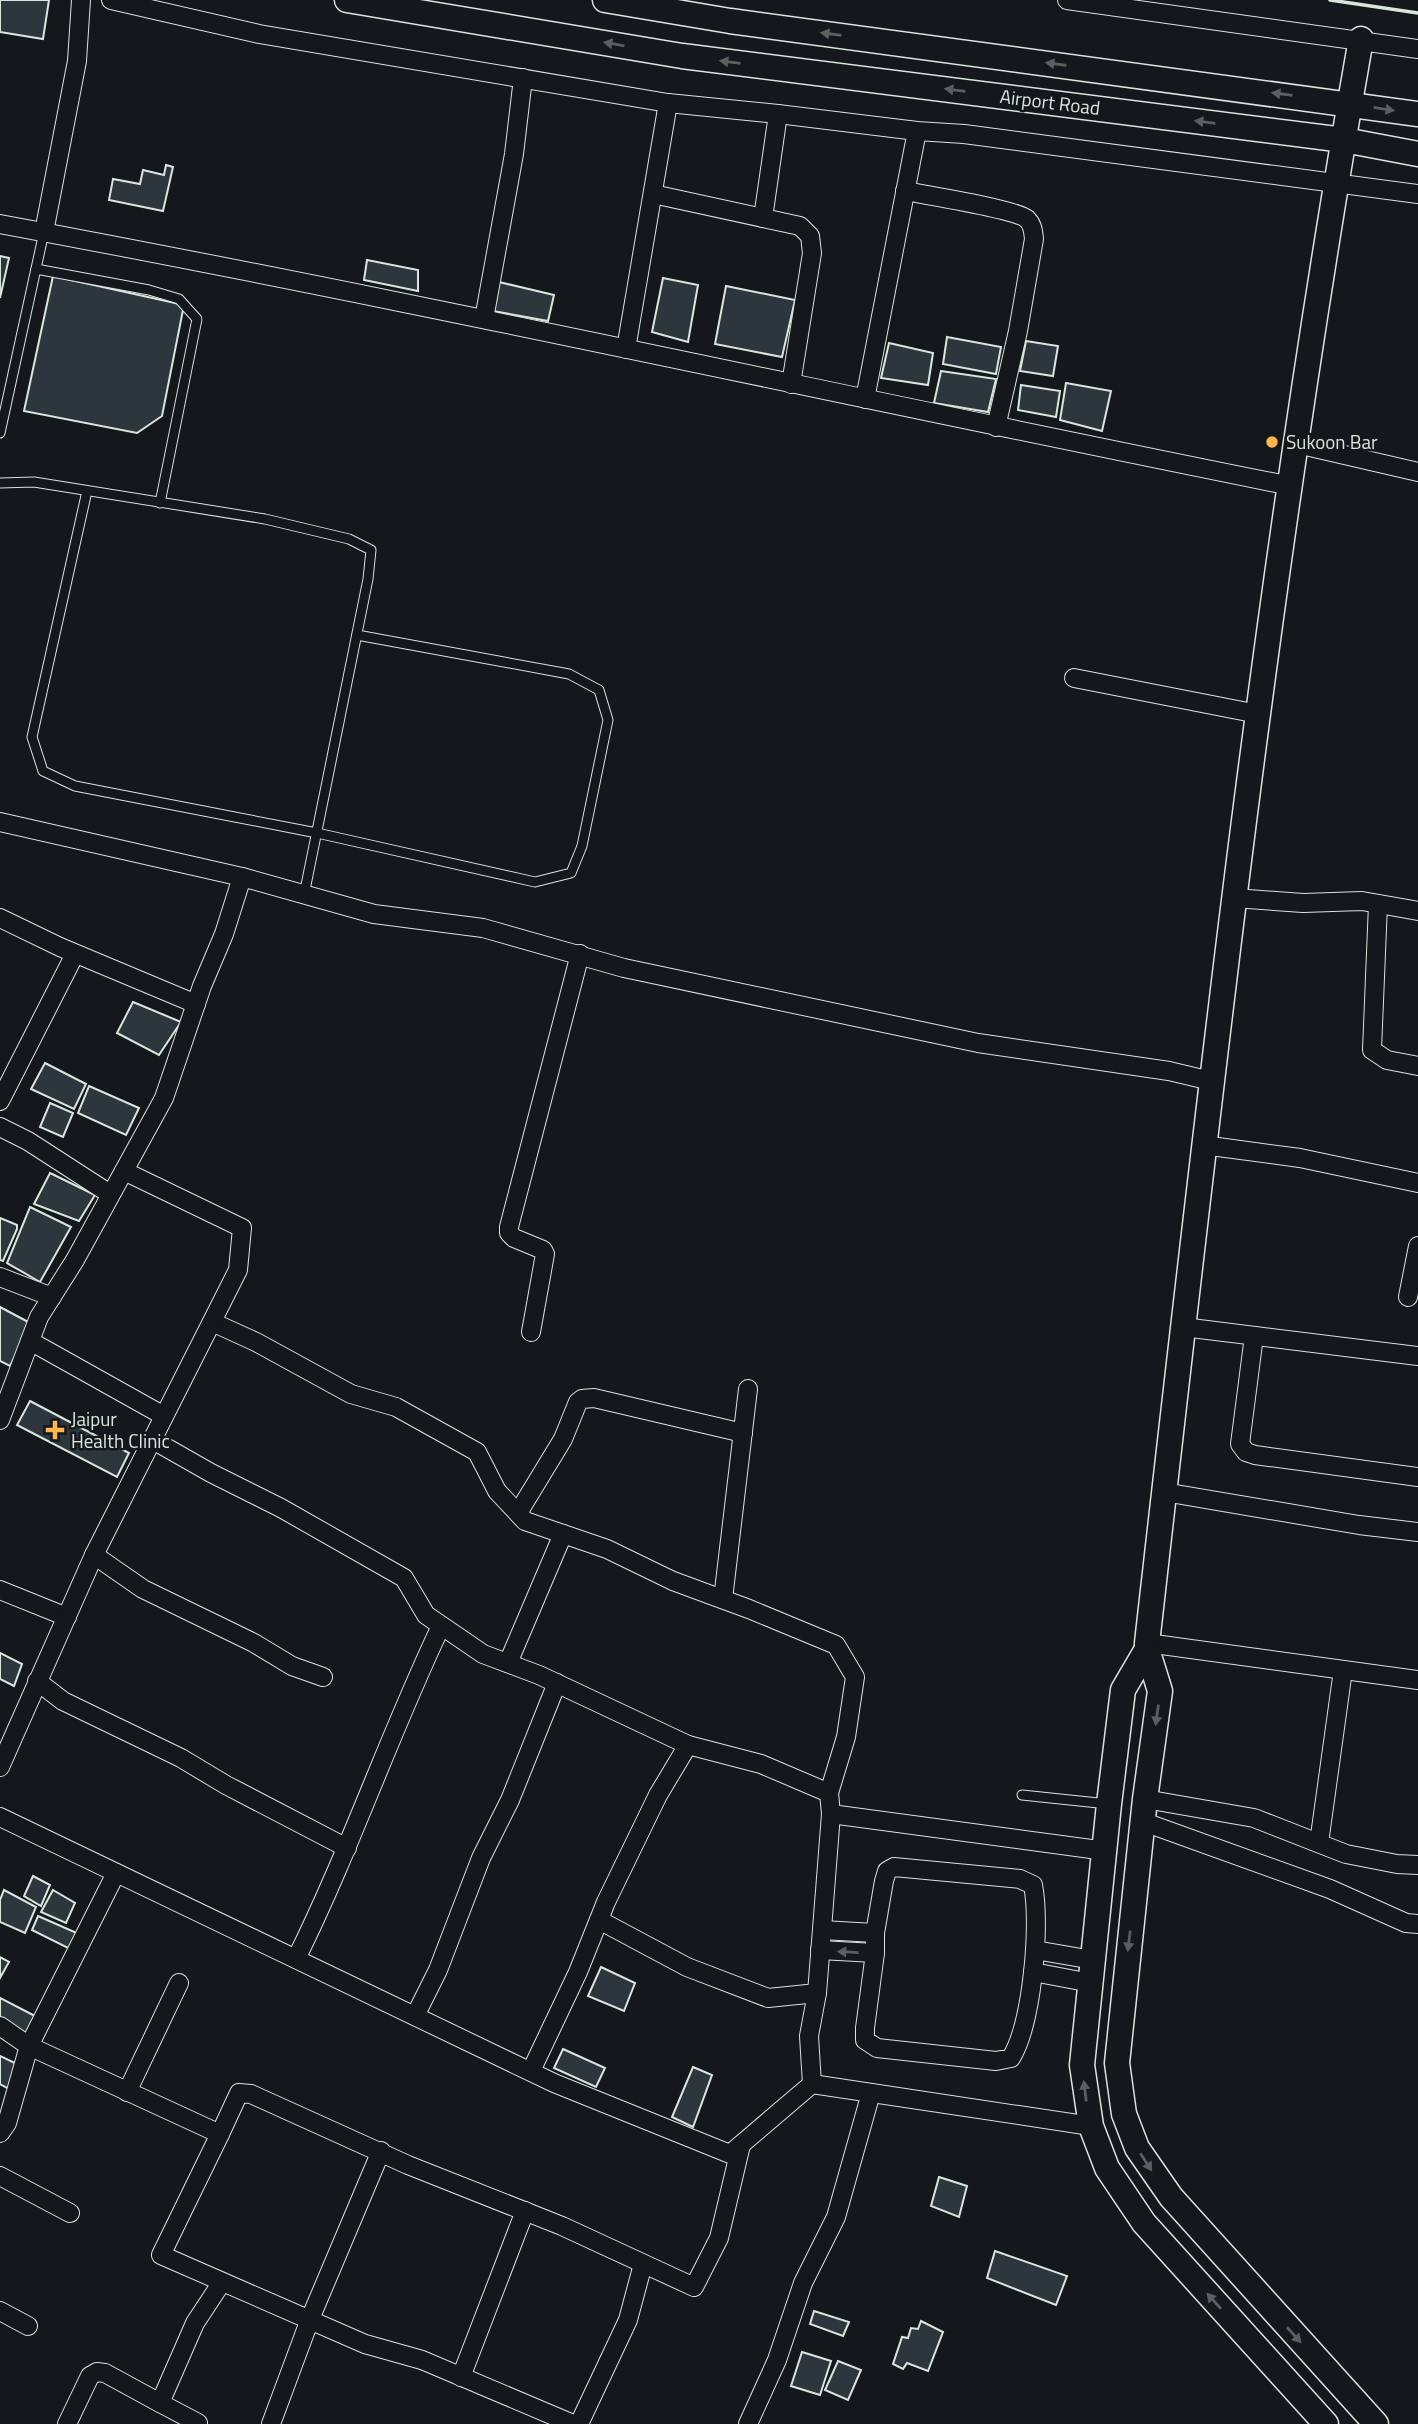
<svg xmlns="http://www.w3.org/2000/svg" width="1418" height="2424" viewBox="0 0 1418 2424" font-family="'Titillium Web',sans-serif">
<style>
.building{fill:#2c363c;stroke:#d8e6dc;stroke-width:2}
.lines{fill:none;stroke-linecap:round;stroke-linejoin:round}
.lane-casing{stroke:#d8e6dc;stroke-width:11}
.street-casing{stroke:#d8e6dc;stroke-width:20}
.secondary-casing{stroke:#d8e6dc;stroke-width:27}
.lane{stroke:#14181c;stroke-width:9}
.street{stroke:#14181c;stroke-width:18}
.secondary{stroke:#14181c;stroke-width:24}
.wall{stroke:#d8e6dc;stroke-width:3.5}
.oneway{fill:#59605f}
.poi-dot{fill:#ffb74d;stroke:#14181c;stroke-width:2.5}
.labels{text-anchor:middle;stroke-width:5;stroke-linejoin:round;paint-order:stroke}
.street-label{font-size:19px;fill:#d8e6dc;stroke:#14181c}
.poi-label{font-size:19px;fill:#d8e6dc;stroke:#14181c;text-anchor:start}
</style>
<rect width="100%" height="100%" fill="#14181c"/>
<g class="building">
<path d="M0 0H49L43 39 0 32Z"/>
<path d="M166 165 173 167 163 211 109 200 113 179 140 184 143 170 164 175Z"/>
<path d="M0 256 9 258 0 298Z"/>
<path d="M367 260 418 270V291L364 280Z"/>
<path d="M53 276 184 305 162 416 137 433 24 411Z"/>
<path d="M663 278 698 285 688 342 652 332Z"/>
<path d="M499 282 554 295 548 321 493 311Z"/>
<path d="M726 286 795 300 782 357 715 344Z"/>
<path d="M947 337 1001 347 996 374 943 364Z"/>
<path d="M1026 341 1058 346 1053 376 1020 371Z"/>
<path d="M889 343 933 353 928 385 881 378Z"/>
<path d="M941 371 996 379 988 412 934 403Z"/>
<path d="M1066 383 1111 391 1102 431 1060 420Z"/>
<path d="M1021 385 1060 391 1056 417 1018 410Z"/>
<path d="M133 1002 181 1022 159 1055 117 1033Z"/>
<path d="M45 1063 86 1084 74 1109 31 1089Z"/>
<path d="M89 1086 139 1108 126 1135 78 1113Z"/>
<path d="M50 1103 73 1113 63 1137 40 1127Z"/>
<path d="M50 1173 95 1195 79 1221 34 1204Z"/>
<path d="M30 1207 71 1227 40 1282 7 1263Z"/>
<path d="M0 1218 17 1225V1229L3 1261 0 1260Z"/>
<path d="M0 1307 32 1324 10 1366 0 1361Z"/>
<path d="M30 1401 129 1453 117 1477 17 1425Z"/>
<path d="M0 1653 22 1664 14 1686 0 1679Z"/>
<path d="M33 1876 50 1885 41 1906 24 1896Z"/>
<path d="M4 1890 36 1907 25 1933 0 1922V1900Z"/>
<path d="M53 1890 75 1903 66 1923 41 1912Z"/>
<path d="M38 1916 79 1934 72 1950 32 1930Z"/>
<path d="M0 1957 9 1962 0 1978Z"/>
<path d="M601 1967 635 1983 624 2011 588 1996Z"/>
<path d="M0 1998 35 2016 26 2035 0 2020Z"/>
<path d="M563 2049 605 2068 596 2087 554 2068Z"/>
<path d="M0 2056 21 2066 9 2089 0 2084Z"/>
<path d="M693 2067 712 2075 693 2127 672 2117Z"/>
<path d="M939 2177 967 2186 959 2217 931 2206Z"/>
<path d="M995 2251 1067 2276 1056 2305 987 2278Z"/>
<path d="M814 2311 849 2322 843 2336 810 2324Z"/>
<path d="M921 2321 943 2332 928 2371 907 2363 903 2369 893 2364 902 2337 908 2338 911 2328 918 2329Z"/>
<path d="M802 2352 831 2361 820 2395 791 2386Z"/>
<path d="M838 2361 861 2370 848 2400 825 2390Z"/>
</g>
<g class="lines">
<g class="lane-casing">
<g id="lane">
<path d="M36 269 149 290 179 299 197 319 160 503"/>
<path d="M0 433 44 232"/>
<path d="M0 483 34 482 265 519 349 539 371 550 368 579 304 895"/>
<path d="M87 491 32 737 43 771 75 786 317 833 535 882 571 873 582 846 608 720 599 690 569 674 357 635"/>
<path d="M1022 1795 1108 1804"/>
</g>
</g>
<g class="street-casing">
<g id="street">
<path d="M111 0 259 34 668 103 778 114 917 131 964 134 1418 194"/>
<path d="M1067 0 1418 49"/>
<path d="M905 191C926 195 1015 209 1027 219 1033 225 1033 231 1034 239L1018 331 996 427"/>
<path d="M653 194 800 226 810 236 812 253 791 384"/>
<path d="M763 218 778 114"/>
<path d="M0 224C432 304 860 400 1291 486"/>
<path d="M44 232 77 61 81 0"/>
<path d="M484 319 514 154 523 78"/>
<path d="M626 349 668 103"/>
<path d="M865 399 917 131"/>
<path d="M1297 444 1418 472"/>
<path d="M1074 678 1258 714"/>
<path d="M0 822 242 877"/>
<path d="M1234 898 1303 903 1362 901 1418 911"/>
<path d="M1378 904 1372 1050 1387 1060 1418 1066"/>
<path d="M0 918 60 947 196 1004"/>
<path d="M0 1101 75 954"/>
<path d="M0 1127 28 1141 110 1194"/>
<path d="M1203 1145 1300 1158 1418 1183"/>
<path d="M0 1277 52 1297"/>
<path d="M1408 1297 1418 1246"/>
<path d="M212 1322 256 1342 351 1394 396 1407 477 1452 497 1491 525 1521 607 1549 673 1581 749 1609 836 1645 855 1677 846 1737 829 1793"/>
<path d="M1183 1327 1418 1356"/>
<path d="M531 1332 545 1254 543 1250 514 1238 509 1233V1227L580 954"/>
<path d="M1254 1336 1240 1444 1246 1452 1255 1455 1418 1477"/>
<path d="M30 1341 164 1416"/>
<path d="M0 1420 39 1317 75 1260 164 1098 202 986 224 934 242 877 374 914 483 928 624 968 978 1043 1169 1071 1211 1081"/>
<path d="M153 1440 211 1473 281 1508 404 1578 426 1615 483 1654 539 1675 688 1745 761 1764 829 1793 831 1814 1106 1851"/>
<path d="M1164 1492 1359 1525 1418 1532"/>
<path d="M518 1513 563 1439 578 1402 582 1399 594 1398 743 1433"/>
<path d="M94 1555 143 1589 254 1643 292 1666 323 1677"/>
<path d="M0 1590 67 1617"/>
<path d="M723 1599 748 1389"/>
<path d="M1147 1643 1418 1680"/>
<path d="M508 1663 563 1534"/>
<path d="M37 1681 63 1701 181 1758 226 1785 347 1848"/>
<path d="M0 1767 94 1555 238 1270 242 1228 124 1171"/>
<path d="M1145 1799 1254 1818 1346 1854 1397 1864 1418 1865"/>
<path d="M0 1817 554 2083 730 2154 812 2084 1091 2126"/>
<path d="M1144 1822 1330 1889 1406 1923 1418 1924"/>
<path d="M1319 1843 1343 1670"/>
<path d="M894 1867 1020 1879 1033 1885C1041 1925 1032 2024 1011 2058L996 2061 877 2048 865 2040V2028L875 1953V1933L884 1881 887 1871Z"/>
<path d="M116 1873 29 2046 220 2134 239 2093 251 2094 408 2165 562 2226 694 2287 719 2238 741 2145"/>
<path d="M599 1920 687 1967 768 1998 817 1993"/>
<path d="M822 1930 875 1933"/>
<path d="M820 1950 875 1953"/>
<path d="M1035 1950 1093 1960"/>
<path d="M296 1959C350 1850 389 1735 441 1626"/>
<path d="M1033 1972 1091 1983"/>
<path d="M415 2016 438 1970 481 1858 510 1800 557 1683"/>
<path d="M0 2026 29 2046 7 2123 0 2133"/>
<path d="M531 2071 578 1972 606 1902 658 1795 688 1745"/>
<path d="M812 2084 809 2036 817 1993 831 1814"/>
<path d="M127 2092 179 1983"/>
<path d="M220 2134 161 2255 365 2344 422 2360 573 2424"/>
<path d="M0 2176 70 2213"/>
<path d="M0 2311 28 2326"/>
<path d="M461 2377 525 2211"/>
<path d="M160 2403 198 2423"/>
<path d="M67 2424 90 2376 97 2372 105 2373 160 2403 195 2323 222 2282"/>
<path d="M271 2424 310 2319 381 2151"/>
<path d="M579 2424 628 2320 643 2264"/>
<path d="M748 2424 777 2360 803 2283 836 2217 871 2093"/>
</g>
</g>
<g class="secondary-casing">
<g id="secondary">
<path d="M347 0 682 56 1344 140 1418 154"/>
<path d="M605 0 730 21 1418 114"/>
<path d="M1361 39C1267 571 1208 1107 1147 1643V1649L1160 1691 1145 1799 1117 2063 1124 2114 1137 2148 1171 2197 1376 2424"/>
<path d="M1147 1649 1123 1690 1109 1804 1082 2065 1091 2126 1107 2168 1144 2223 1326 2424"/>
</g>
</g>
<use href="#lane" class="lane"/>
<use href="#street" class="street"/>
<use href="#secondary" class="secondary"/>
<path class="wall" d="M1330 0 1418 13"/>
</g>
<defs><path id="oneway-solid" d="M-6-.8H1V-3.2L6.5 0L1 3.2V.8H-6Z" transform="scale(1.75)"/></defs>
<g class="oneway">
<use href="#oneway-solid" transform="translate(831 34) rotate(-172)"/>
<use href="#oneway-solid" transform="translate(614 44) rotate(-170)"/>
<use href="#oneway-solid" transform="translate(730 62) rotate(-173)"/>
<use href="#oneway-solid" transform="translate(1056 64) rotate(-172)"/>
<use href="#oneway-solid" transform="translate(955 90) rotate(-173)"/>
<use href="#oneway-solid" transform="translate(1282 94) rotate(-172)"/>
<use href="#oneway-solid" transform="translate(1384 109) rotate(9)"/>
<use href="#oneway-solid" transform="translate(1205 122) rotate(-173)"/>
<use href="#oneway-solid" transform="translate(1157 1715) rotate(98)"/>
<use href="#oneway-solid" transform="translate(1129 1941) rotate(97)"/>
<use href="#oneway-solid" transform="translate(848 1952) rotate(-177)"/>
<use href="#oneway-solid" transform="translate(1085 2091) rotate(-97)"/>
<use href="#oneway-solid" transform="translate(1146 2162) rotate(57)"/>
<use href="#oneway-solid" transform="translate(1214 2301) rotate(-132)"/>
<use href="#oneway-solid" transform="translate(1294 2335) rotate(48)"/>
</g>
<g class="poi-dot">
<circle cx="1272" cy="442" r="7"/>
<path d="M51.5 1419.5h7v7h7v7h-7v7h-7v-7h-7v-7h7z"/>
</g>
<g class="labels">
<g class="street-label">
<text transform="translate(1050 102) rotate(7)" y="7">Airport Road</text>
</g>
<g class="poi-label">
<text x="1286" y="449">Sukoon Bar</text>
<text x="71" y="1426">Jaipur<tspan x="71" dy="22">Health Clinic</tspan></text>
</g>
</g>
</svg>
